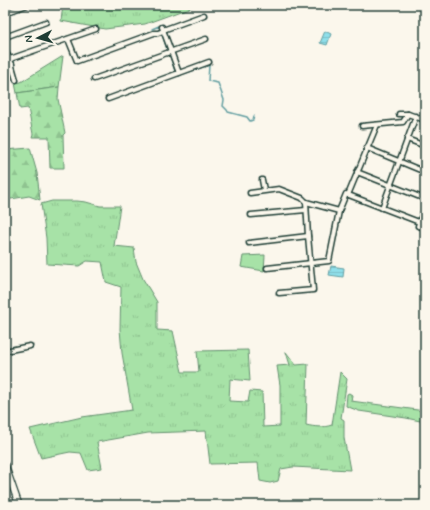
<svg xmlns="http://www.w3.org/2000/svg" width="430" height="510" viewBox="0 0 430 510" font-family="Mynerve,sans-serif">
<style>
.grass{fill:url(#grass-tufts);stroke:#63906e}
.forest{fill:url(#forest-firs);stroke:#63906e}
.pitch{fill:#a7e2a7;stroke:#63906e}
.water{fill:url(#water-rules);stroke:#629ea1}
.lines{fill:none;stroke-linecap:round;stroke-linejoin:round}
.stream{stroke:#629ea1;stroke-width:1.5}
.street-casing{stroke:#1f3d34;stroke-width:7}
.secondary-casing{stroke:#1f3d34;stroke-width:8}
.street{stroke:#fbf7ec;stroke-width:4}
.secondary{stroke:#fbf7ec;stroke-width:5.5}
</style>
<defs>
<pattern id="grass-tufts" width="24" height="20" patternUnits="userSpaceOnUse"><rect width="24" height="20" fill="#a7e2a7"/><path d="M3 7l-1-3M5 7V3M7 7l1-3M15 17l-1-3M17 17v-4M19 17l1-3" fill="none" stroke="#8fc390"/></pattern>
<pattern id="forest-firs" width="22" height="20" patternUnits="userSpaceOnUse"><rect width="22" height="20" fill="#a7e2a7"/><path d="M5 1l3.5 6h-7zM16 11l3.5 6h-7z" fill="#8fc390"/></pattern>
<pattern id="water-rules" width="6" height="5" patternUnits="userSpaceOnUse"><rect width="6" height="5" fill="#8fdfea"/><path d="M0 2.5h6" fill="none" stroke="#7bc0c9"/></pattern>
</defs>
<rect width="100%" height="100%" fill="#fbf7ec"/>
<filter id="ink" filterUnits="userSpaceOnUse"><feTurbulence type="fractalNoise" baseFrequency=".025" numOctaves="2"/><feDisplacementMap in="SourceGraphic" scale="8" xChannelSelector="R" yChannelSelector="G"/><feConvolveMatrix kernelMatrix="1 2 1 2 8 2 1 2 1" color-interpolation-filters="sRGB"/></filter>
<g filter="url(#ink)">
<g class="grass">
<path d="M63 5H197L145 24 105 29 61 21Z"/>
<path d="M63 56 59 87 17 93 15 83 21 82Z"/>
<path d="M52 201H77L86 202 100 206H120L114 246 134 248 136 262 143 279 157 302V330L173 331 182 372H199L197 351 248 350 250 381 230 379 229 401 248 402 250 391 262 392 263 427 280 426V385L277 366 290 365 286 352 296 365 308 364 306 425C315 427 323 428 332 425L340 372 347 379 341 418 344 420V438L350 470 293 467 281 469 278 481 270 483 260 481 258 463 210 464 206 431 148 433 97 442 102 468 88 470 81 453 70 452 41 458 30 429 82 417 132 410 122 353 120 329 121 287 106 282 102 262 87 261 79 266 47 264 46 238 41 204Z"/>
<path d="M349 393 352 395 351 401 425 411V422L406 418 359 411 346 406 347 394Z"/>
</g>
<g class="forest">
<path d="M59 87 58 99 65 133 63 135 64 168H50L49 137H32L33 134 28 108 20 109 17 93Z"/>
<path d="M30 148 37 173 40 200 29 196 5 200V150Z"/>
</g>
<path class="pitch" d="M265 255 264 271 241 267 243 256Z"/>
<g class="water">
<path d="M325 31 331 34 327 45 320 43Z"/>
<path d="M331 266 344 268 343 277 329 275Z"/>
</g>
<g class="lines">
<g class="stream">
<path d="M152 29 159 26 161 31"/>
<path d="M162 34 167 49"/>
<path d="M170 56 175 71"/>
<path d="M177 76 209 65 208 81 218 83 224 100 223 106 227 110 228 112 247 117 250 121 253 120 254 116"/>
</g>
<g class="street-casing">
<g id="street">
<path d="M5 13 27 5"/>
<path d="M162 27 179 73"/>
<path d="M163 30 204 15"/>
<path d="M5 37 46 22"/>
<path d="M68 39 77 61 154 33H158L163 31"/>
<path d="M5 51 10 59 16 80"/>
<path d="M10 59 96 29"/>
<path d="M5 67 12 64"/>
<path d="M94 79 206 39"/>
<path d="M108 99 209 62"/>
<path d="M399 114H408L425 120"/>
<path d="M362 126 403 122 408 114"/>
<path d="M407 139 425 146"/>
<path d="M367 148 425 172"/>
<path d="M357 172 425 199"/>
<path d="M262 180 264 190"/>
<path d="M250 193 279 189 302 198 306 202 339 211"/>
<path d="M348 195 377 125"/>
<path d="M425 207 418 226 425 228"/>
<path d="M382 208 416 116"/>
<path d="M251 215 306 210"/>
<path d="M249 243 308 236"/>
<path d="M267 268 329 261 339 211 346 194 419 222"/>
<path d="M279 293 313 290 308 236 306 202"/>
<path d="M5 351 30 346"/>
</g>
</g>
<g class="secondary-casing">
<path id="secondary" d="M5 465 19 505"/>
</g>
<use href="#street" class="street"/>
<use href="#secondary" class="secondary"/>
</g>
</g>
<rect width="430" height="510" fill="none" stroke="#fbf7ec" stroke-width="20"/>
<rect x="10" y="10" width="410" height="490" fill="none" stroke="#1f3d34" stroke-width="1.5" filter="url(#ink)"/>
<g transform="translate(38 38) rotate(264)" stroke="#fbf7ec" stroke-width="3" paint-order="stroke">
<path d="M0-3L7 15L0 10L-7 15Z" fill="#1f3d34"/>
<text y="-6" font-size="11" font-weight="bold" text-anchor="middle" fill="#1f3d34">N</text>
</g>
</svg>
